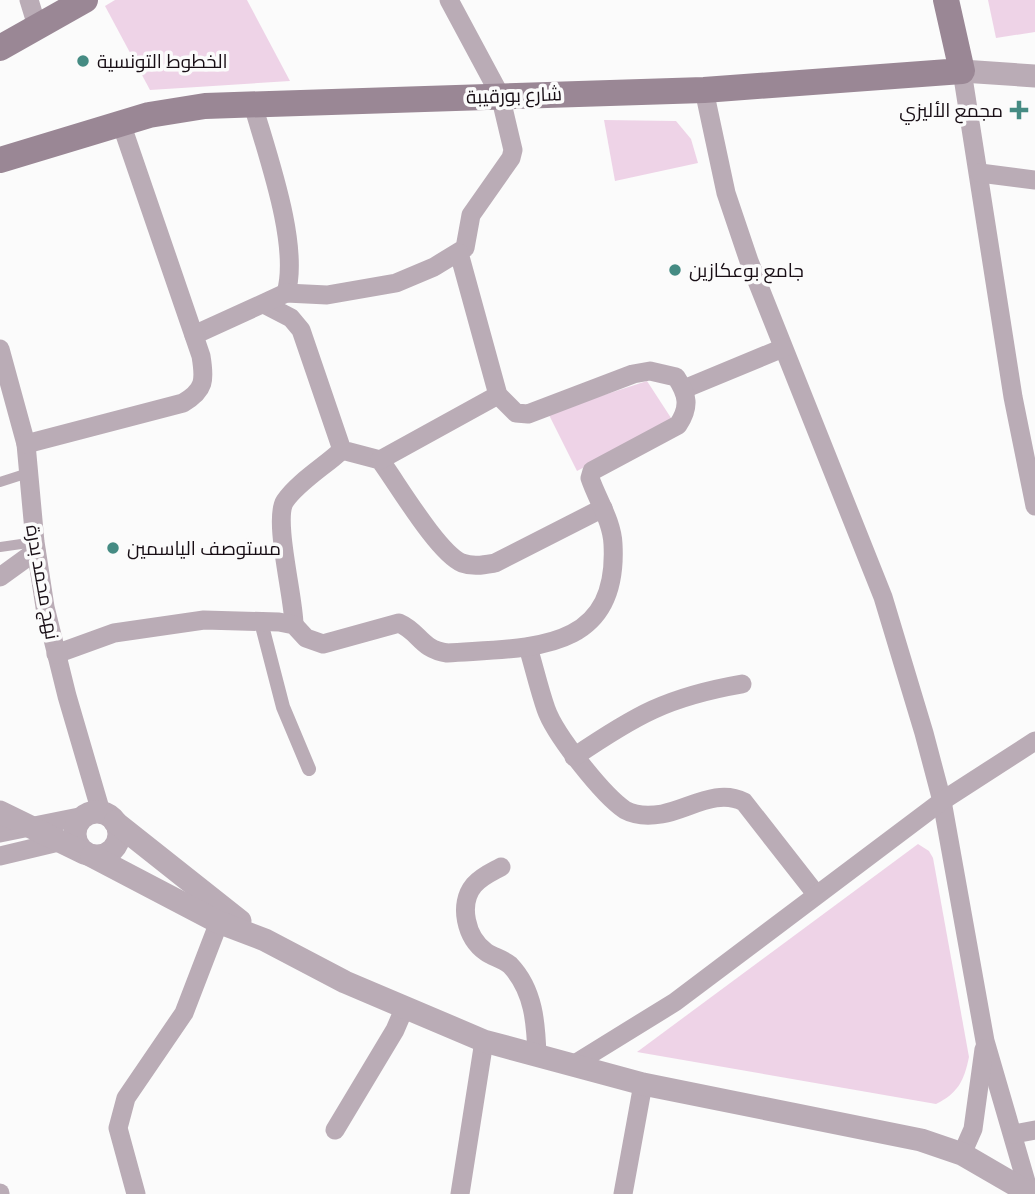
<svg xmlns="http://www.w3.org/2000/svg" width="1035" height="1194" viewBox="0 0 1035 1194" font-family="Cabin,Cairo,sans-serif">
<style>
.green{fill:#eed3e7}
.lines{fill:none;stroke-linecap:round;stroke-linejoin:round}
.service{stroke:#baacb6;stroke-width:10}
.pedestrian{stroke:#baacb6;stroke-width:14}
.minor{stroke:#baacb6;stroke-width:19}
.tertiary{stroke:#baacb6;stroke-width:23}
.secondary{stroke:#9a8795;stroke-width:26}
.poi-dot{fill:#458b83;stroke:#fbfbfb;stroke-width:2.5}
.labels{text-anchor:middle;stroke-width:7;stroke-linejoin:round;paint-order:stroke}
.poi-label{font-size:19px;fill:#180e15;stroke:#fbfbfb;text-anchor:start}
.street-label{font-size:19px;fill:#180e15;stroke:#fbfbfb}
</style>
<rect width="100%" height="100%" fill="#fbfbfb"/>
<g class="green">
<path d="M115 0H247L290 81 150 90 105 6Z"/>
<path d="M988 0H1035V32L996 38Z"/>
<path d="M604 120 676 121 691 139 698 163 615 181Z"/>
<path d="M647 381 673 421 577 471 548 413Z"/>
<path d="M918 844 929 851 933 858 969 1057C964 1081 958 1093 936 1104L637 1052Z"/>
</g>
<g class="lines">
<g class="service">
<path d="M0 482 28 473"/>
<path d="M0 547 35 542"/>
</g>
<path class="pedestrian" d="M261 622 283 707 309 769"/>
<g class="minor">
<path d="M29 0 37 26"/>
<path d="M962 71 1013 397 1035 506"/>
<path d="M704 90 726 193 749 261 883 597 924 733 942 801 985 1041 1029 1192"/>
<path d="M253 105C267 154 300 245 286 293"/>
<path d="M980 173 1035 180"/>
<path d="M264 304 291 318 301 330 342 450 380 460C397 483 438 553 462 563 473 567 483 565 495 563L603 508"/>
<path d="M194 335 286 293 327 295 396 283 434 267 465 248 471 215 511 158 513 150 500 95 449 0"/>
<path d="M0 349 26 444 35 542 45 607 67 696 101 812"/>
<path d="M684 389 783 348"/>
<path d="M26 444 183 403C205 390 205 380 201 356L121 123"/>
<path d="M380 460 498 395"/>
<path d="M0 577 36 551"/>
<path d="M294 625C294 598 273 519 285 501 298 482 325 466 342 450"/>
<path d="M528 647C534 667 539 689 546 709 555 735 603 795 625 810 636 816 650 816 662 814 689 809 717 788 744 802L816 894"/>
<path d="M56 654 114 633 204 620 279 622 294 625 306 638 323 644 399 623C420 632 420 649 447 653 528 647 619 655 613 544 612 521 597 499 590 478L592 471 678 425C690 407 688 395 676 377L650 371 633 374 528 414 516 413 498 395 459 253"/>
<path d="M574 757C636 715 667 697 742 684"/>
<path d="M0 833 84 816"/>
<path d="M0 856 67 840"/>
<path d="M501 867C492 872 482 876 474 885 458 904 466 938 486 952 493 957 503 959 510 965 534 990 536 1024 537 1056"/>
<path d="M573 1065 675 1002 942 801 1035 741"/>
<path d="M335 1130 395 1030 404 1009"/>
<path d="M1014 1134 1035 1130"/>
<path d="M962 1154 973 1129 984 1049"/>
<path d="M0 1193V1194"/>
<path d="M136 1194 118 1128 126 1098 184 1013 224 909"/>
<path d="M460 1194 484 1041"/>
<path d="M623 1194 643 1084"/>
</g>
<g class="tertiary">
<path d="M962 71 1035 76"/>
<circle cx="97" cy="834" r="22"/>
<path d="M0 812 84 853"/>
<path d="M115 822 240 921"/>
<path d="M92 856 218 922 265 940 345 982 484 1041 643 1084 921 1140 962 1154 1031 1194"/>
</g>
<g class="secondary">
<path d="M0 48 85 0"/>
<path d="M0 160 149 115 205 106 704 90 962 71 946 0"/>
</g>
</g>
<g class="poi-dot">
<circle cx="83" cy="61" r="7"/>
<path d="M1015.5 99.5h7v7h7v7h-7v7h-7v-7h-7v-7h7z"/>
<circle cx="675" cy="270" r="7"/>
<circle cx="113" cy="548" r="7"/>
</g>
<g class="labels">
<g class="poi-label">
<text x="97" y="68">الخطوط التونسية</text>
<text x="1003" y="117" text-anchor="end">مجمع الأليزي</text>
<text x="689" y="277">جامع بوعكازين</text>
<text x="127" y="555">مستوصف الياسمين</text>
</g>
<g class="street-label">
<text transform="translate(514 95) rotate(-2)" y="7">شارع بورقيبة</text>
<text transform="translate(43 582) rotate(80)" y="7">نهج محمد بدرة</text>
</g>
</g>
</svg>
